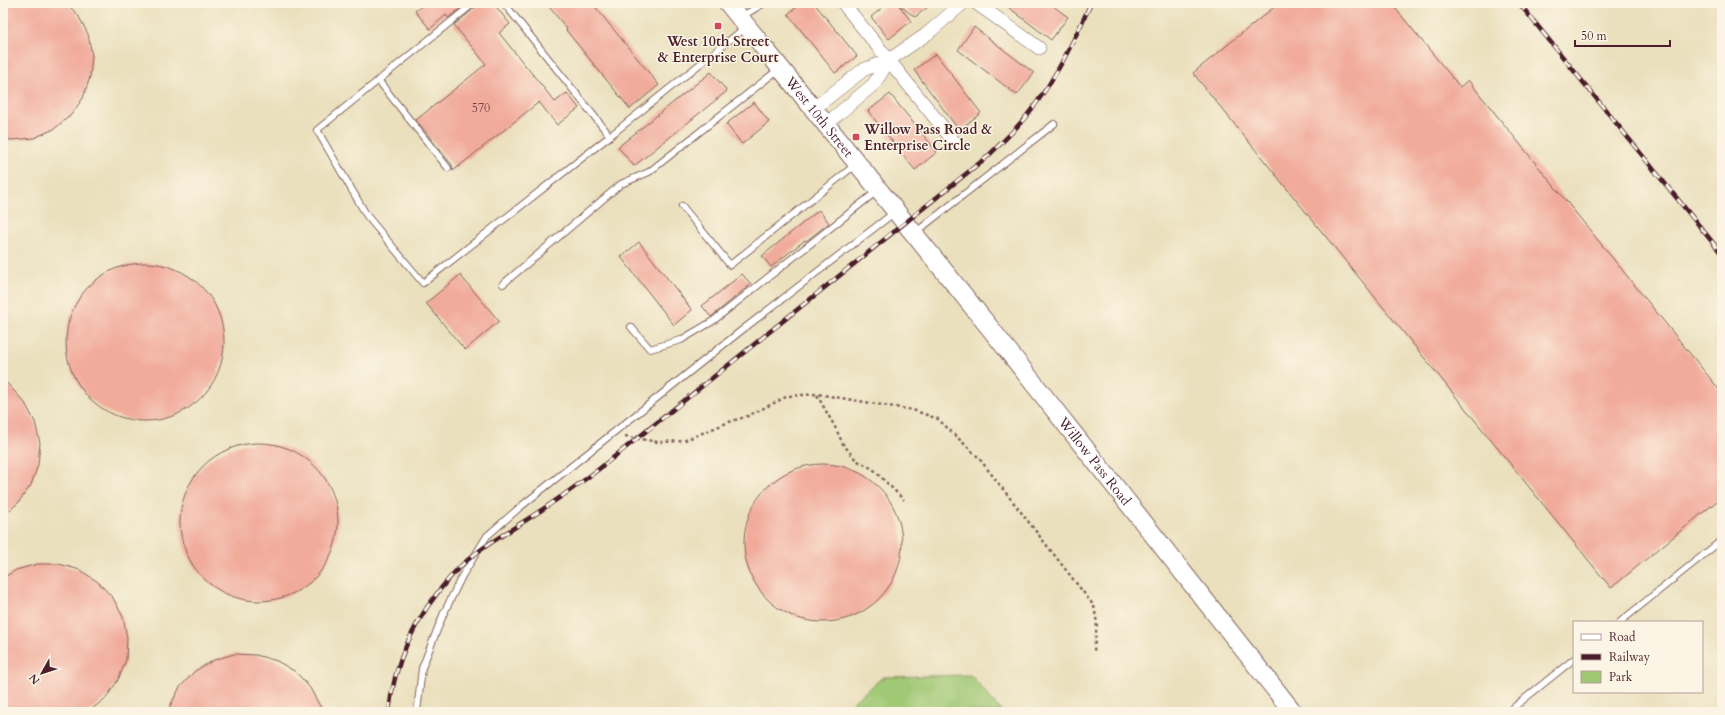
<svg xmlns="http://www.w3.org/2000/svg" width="1725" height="715" viewBox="0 0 1725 715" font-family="Cardo,serif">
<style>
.green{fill:#a0c874;stroke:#757450}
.building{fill:#f1ab9b}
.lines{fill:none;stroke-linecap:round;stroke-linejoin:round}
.lane-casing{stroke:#82635e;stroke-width:8}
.street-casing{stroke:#82635e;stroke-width:14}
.secondary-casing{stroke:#82635e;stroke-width:20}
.path{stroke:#82635e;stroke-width:2.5;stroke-dasharray:3 3;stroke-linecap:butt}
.lane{stroke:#fff;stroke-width:6}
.street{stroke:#fff;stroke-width:13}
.secondary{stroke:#fff;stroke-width:18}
.rail-casing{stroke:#4a1f2b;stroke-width:4.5}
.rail{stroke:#fcf5e5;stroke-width:3;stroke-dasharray:9;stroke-linecap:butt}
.poi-dot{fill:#d1495b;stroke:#fcf5e5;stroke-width:1.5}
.labels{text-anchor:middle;stroke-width:3;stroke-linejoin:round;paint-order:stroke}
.number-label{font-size:12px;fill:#744247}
.poi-label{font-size:14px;font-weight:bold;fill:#4a1f2b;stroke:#fcf5e5}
.street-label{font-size:14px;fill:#4a1f2b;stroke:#fcf5e5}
</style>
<rect width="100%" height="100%" fill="#fcf5e5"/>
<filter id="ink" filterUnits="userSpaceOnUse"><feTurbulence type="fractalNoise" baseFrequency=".025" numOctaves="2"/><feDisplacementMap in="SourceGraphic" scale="8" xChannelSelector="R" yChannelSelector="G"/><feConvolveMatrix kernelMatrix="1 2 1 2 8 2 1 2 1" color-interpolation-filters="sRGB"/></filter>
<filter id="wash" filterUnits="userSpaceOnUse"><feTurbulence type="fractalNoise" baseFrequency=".012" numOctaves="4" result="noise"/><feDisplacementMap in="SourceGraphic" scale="16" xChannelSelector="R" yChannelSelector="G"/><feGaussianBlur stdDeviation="0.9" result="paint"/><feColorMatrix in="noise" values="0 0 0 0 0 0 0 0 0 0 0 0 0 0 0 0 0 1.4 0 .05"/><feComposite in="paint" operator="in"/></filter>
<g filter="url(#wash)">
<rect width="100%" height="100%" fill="#eae0bd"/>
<path class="green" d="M971 675 1002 712H841L883 677Z"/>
<g id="blocks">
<g class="building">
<path d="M3 3H66L78 15 88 34 92 56 90 77 83 98 71 115 54 129 34 138 12 140 3 139Z"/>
<path d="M426 3H467L448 18 446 15 430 29 415 11Z"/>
<path d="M478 3H493L510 24 499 33 555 102 567 93 579 108 557 125 539 102 453 171 452 165 416 120 486 64 454 25 477 6Z"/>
<path d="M546 3H592L659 85 630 109 566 30 567 29Z"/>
<path d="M802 3H814L857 56 835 73 788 14Z"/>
<path d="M888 3H933L915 17 898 4 911 21 889 39 871 17Z"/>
<path d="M1003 3H1049L1068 17 1051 40Z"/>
<path d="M1279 3H1391L1460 87 1468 80 1722 393V497L1611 588 1193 73Z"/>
<path d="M974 27 1034 73 1017 95 958 50Z"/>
<path d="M936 54 981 113 959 130 914 70Z"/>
<path d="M711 72 727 91 634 166 618 147Z"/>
<path d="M890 94 937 152 915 170 868 111Z"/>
<path d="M754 102 769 122 742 144 726 124Z"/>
<path d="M819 210 829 223 806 241 805 240 771 267 762 256Z"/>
<path d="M639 242 692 310 674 325 621 257Z"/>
<circle cx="145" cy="342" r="79"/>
<path d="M742 274 751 284 711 317 702 306Z"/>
<path d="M460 275 499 321 465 350 426 303Z"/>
<path d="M3 379 25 403 35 422 40 443 38 465 31 485 18 503 3 516Z"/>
<circle cx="259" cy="522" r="79"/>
<circle cx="823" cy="543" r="79"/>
<path d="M37 564H59L80 570 98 582 113 598 123 617 127 638 126 660 118 680 106 698 88 712H9L3 708V578L16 570Z"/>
<path d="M234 654 256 655 277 661 296 672 310 688 323 712H167L180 687 195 671 214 660Z"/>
</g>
</g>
</g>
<g filter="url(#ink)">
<use href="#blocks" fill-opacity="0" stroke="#82635e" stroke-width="1"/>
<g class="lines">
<g class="lane-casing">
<g id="lane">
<path d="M474 3 317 130 367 216 423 283 610 136"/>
<path d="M504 3 610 136 746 27"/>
<path d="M741 17 764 3"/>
<path d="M378 80 448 168"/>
<path d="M682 206 730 265 855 165"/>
<path d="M916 232 1054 124"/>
<path d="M503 284 621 184 649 172 779 69"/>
<path d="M631 327 650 349 681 340 713 321 877 191"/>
<path d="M1620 622 1722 540"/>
<path d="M417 712 422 668 443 615 462 576 487 536 519 508 742 330 895 212"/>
<path d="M1508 712 1574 659"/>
</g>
</g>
<g class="street-casing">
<g id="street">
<path d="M843 3 956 144"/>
<path d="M976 3 1039 48"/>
<path d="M813 109 863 70 889 60 927 34 963 3"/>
<path d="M825 125 874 84 889 60"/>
</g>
</g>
<g class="secondary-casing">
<g id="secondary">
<path id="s1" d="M728 3 990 328 1293 712"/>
</g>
</g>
<g class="path">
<path d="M817 395 835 427 843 444 856 460 873 469 904 500"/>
<path d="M625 436 658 442 683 441 729 422 748 416 788 396 817 394 913 410 938 419 978 457 1094 606 1097 623 1094 651"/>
</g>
<use href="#lane" class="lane"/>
<use href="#street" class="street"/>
<use href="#secondary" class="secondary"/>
<g class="rail-casing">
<g id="rail">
<path d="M1519 3 1722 254"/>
<path d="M389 712C394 659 418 613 453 574 472 553 497 539 520 524 547 507 573 489 599 469 729 366 857 260 987 157 996 148 1006 139 1015 129 1049 93 1071 47 1091 3"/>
</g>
</g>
<use href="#rail" class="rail"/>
</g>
</g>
<g class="poi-dot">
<rect x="714" y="22" width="8" height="8" rx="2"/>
<rect x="852" y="133" width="8" height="8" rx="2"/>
</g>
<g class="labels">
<g class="number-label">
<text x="481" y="112">570</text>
</g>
<g class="poi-label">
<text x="718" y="46">West 10th Street<tspan x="718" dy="16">&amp; Enterprise Court</tspan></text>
<text x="864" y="134" text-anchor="start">Willow Pass Road &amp;<tspan x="864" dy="16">Enterprise Circle</tspan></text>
</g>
<g class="street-label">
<text dy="5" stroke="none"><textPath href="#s1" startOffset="146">West 10th Street</textPath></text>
<text dy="5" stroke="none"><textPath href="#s1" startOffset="587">Willow Pass Road</textPath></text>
</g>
</g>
<rect width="1725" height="715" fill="none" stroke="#fcf5e5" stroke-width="16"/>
<rect x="1573" y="621" width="130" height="72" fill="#fcf5e5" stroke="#b59f9b"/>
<rect x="1581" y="634" width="20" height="6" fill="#ffffff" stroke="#b59f9b"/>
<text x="1609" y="641" font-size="12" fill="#4a1f2b">Road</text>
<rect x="1581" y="654" width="20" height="6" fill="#4a1f2b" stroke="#b59f9b"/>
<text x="1609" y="661" font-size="12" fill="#4a1f2b">Railway</text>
<rect x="1581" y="671" width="20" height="12" fill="#a0c874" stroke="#b59f9b"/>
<text x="1609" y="681" font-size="12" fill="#4a1f2b">Park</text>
<g transform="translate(42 673) rotate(231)" stroke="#fcf5e5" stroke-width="3" paint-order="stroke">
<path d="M0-3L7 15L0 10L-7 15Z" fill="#4a1f2b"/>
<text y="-6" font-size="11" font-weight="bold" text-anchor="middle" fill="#4a1f2b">N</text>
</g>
<path d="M1575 40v6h95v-6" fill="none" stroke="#4a1f2b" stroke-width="2"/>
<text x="1581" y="40" font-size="12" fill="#4a1f2b" stroke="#fcf5e5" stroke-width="3" paint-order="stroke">50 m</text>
</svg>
